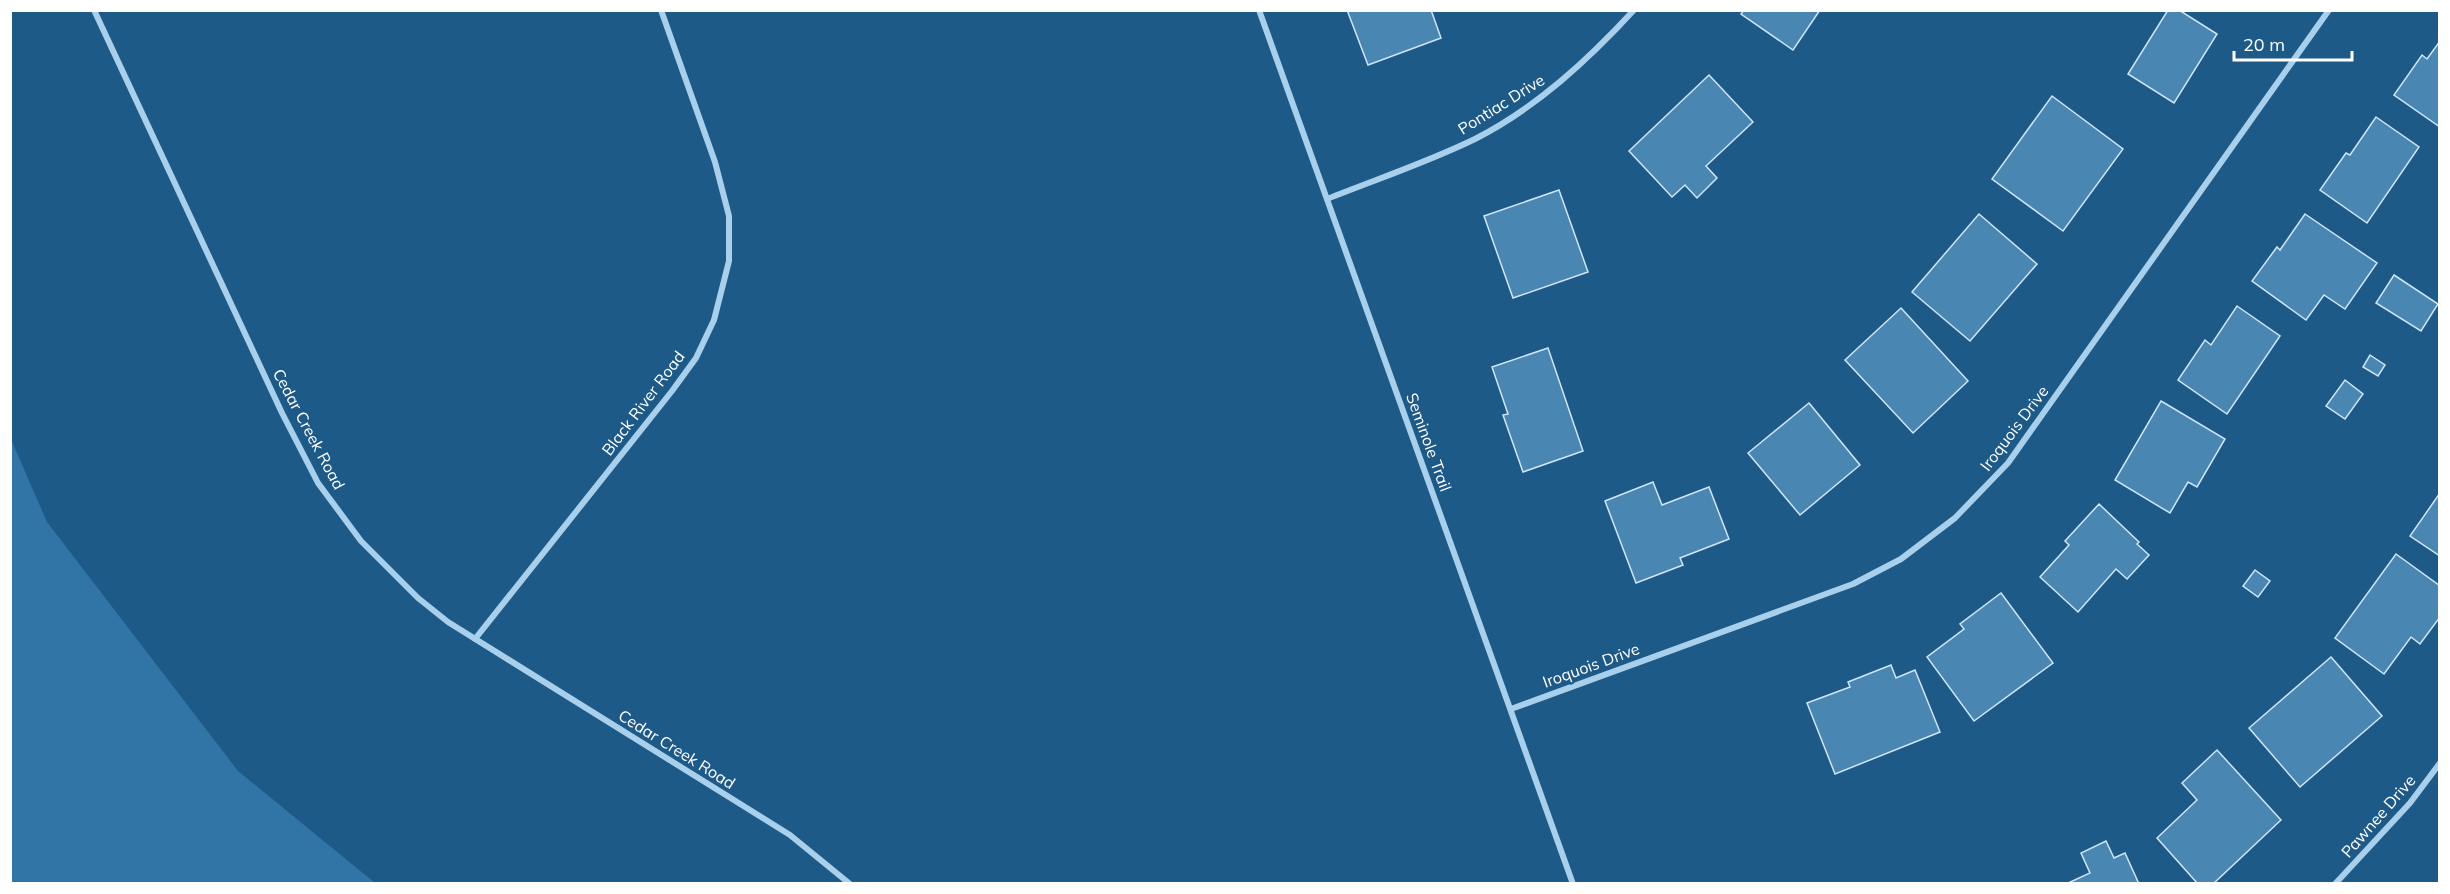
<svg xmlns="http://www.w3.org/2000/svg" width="2450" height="894" viewBox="0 0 2450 894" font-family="Mulish,sans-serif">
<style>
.green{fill:#3174a6}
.building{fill:#4a86b2;stroke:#cde6f8;stroke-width:1.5}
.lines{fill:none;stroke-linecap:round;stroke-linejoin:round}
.minor{stroke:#a8cfeb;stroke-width:6}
.labels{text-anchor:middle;stroke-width:4.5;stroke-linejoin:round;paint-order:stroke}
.street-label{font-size:16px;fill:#fff;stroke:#1e5a88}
</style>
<rect width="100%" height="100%" fill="#1e5a88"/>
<path class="green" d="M10 437 47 522 238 771 375 883H11Z"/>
<g class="building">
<path d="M1347 10H1431L1441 38 1368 65Z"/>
<path d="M1744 10H1820L1793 50 1741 14Z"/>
<path d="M2168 10H2179L2217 34 2174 103 2128 74Z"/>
<path d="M2440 41V127L2394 95 2422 55 2427 59Z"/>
<path d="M1709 75 1753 122 1706 166 1717 178 1697 198 1685 185 1672 197 1629 151Z"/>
<path d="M2052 96 2123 149 2063 231 1992 179Z"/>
<path d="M2376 117 2419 147 2367 223 2320 190 2346 153 2350 155Z"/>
<path d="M1559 190 1588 272 1513 298 1484 216Z"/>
<path d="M1979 214 2037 264 1970 341 1912 292Z"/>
<path d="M2305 214 2377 263 2345 309 2324 295 2306 320 2252 281 2277 247 2280 250Z"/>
<path d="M2394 275 2438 304 2421 331 2376 303Z"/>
<path d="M2237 306 2280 336 2227 414 2178 380 2205 340 2211 345Z"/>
<path d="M1901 308 1968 381 1913 433 1845 360Z"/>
<path d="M1548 348 1583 451 1523 472 1503 415 1508 414 1492 367Z"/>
<path d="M2370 355 2385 365 2378 376 2363 367Z"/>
<path d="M2345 380 2363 394 2345 419 2326 406Z"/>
<path d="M2161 401 2225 439 2197 487 2188 482 2170 513 2115 480Z"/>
<path d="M1809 403 1860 465 1800 515 1748 453Z"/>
<path d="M1653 482 1662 505 1709 487 1729 539 1680 558 1683 565 1636 583 1605 501Z"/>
<path d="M2440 493V556L2410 536Z"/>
<path d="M2099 504 2139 542 2137 544 2149 555 2127 579 2116 569 2078 612 2040 577 2069 545 2065 541Z"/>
<path d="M2396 554 2440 586V617L2420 644 2411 637 2384 674 2335 638Z"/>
<path d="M2255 570 2270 581 2258 597 2243 586Z"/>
<path d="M2001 593 2053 663 1974 721 1927 657 1964 629 1960 624Z"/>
<path d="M2331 657 2382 716 2300 787 2249 728Z"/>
<path d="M1891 665 1896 678 1915 670 1940 732 1835 774 1807 703 1850 687 1848 682Z"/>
<path d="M2217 750 2281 820 2213 884H2198L2157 838 2197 800 2182 783Z"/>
<path d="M2106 841 2114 858 2125 853 2139 884H2066L2090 873 2081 853Z"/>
</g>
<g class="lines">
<g class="minor">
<path d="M94 10 282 413 318 483 361 541 418 598 448 622 790 835 850 884"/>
<path d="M1259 10 1573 884"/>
<path d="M1327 199C1377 179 1428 162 1475 139 1536 108 1588 60 1634 10"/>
<path d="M475 639 672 391 696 358 714 320 729 261V216L715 162 661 10"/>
<path d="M1511 709 1853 584 1901 559 1955 518 2008 463 2329 10"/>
<path d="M2335 884 2410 803 2440 763"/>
</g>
</g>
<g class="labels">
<g class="street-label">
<text transform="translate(1501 104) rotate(-32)" y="6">Pontiac Drive</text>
<text transform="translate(643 403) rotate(-53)" y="6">Black River Road</text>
<text transform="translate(2014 428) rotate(-53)" y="6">Iroquois Drive</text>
<text transform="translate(309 429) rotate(62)" y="6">Cedar Creek Road</text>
<text transform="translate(1429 442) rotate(70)" y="6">Seminole Trail</text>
<text transform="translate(1591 665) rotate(-20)" y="6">Iroquois Drive</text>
<text transform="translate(677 749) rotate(32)" y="6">Cedar Creek Road</text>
<text transform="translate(2378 816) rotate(-49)" y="6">Pawnee Drive</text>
</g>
</g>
<rect width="2450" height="894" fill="none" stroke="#ffffff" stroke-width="24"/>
<path d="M2234 51v9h118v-9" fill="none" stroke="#ffffff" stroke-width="3"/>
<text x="2243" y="51" font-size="18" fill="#ffffff" stroke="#1e5a88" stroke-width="4.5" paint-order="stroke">20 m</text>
</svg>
